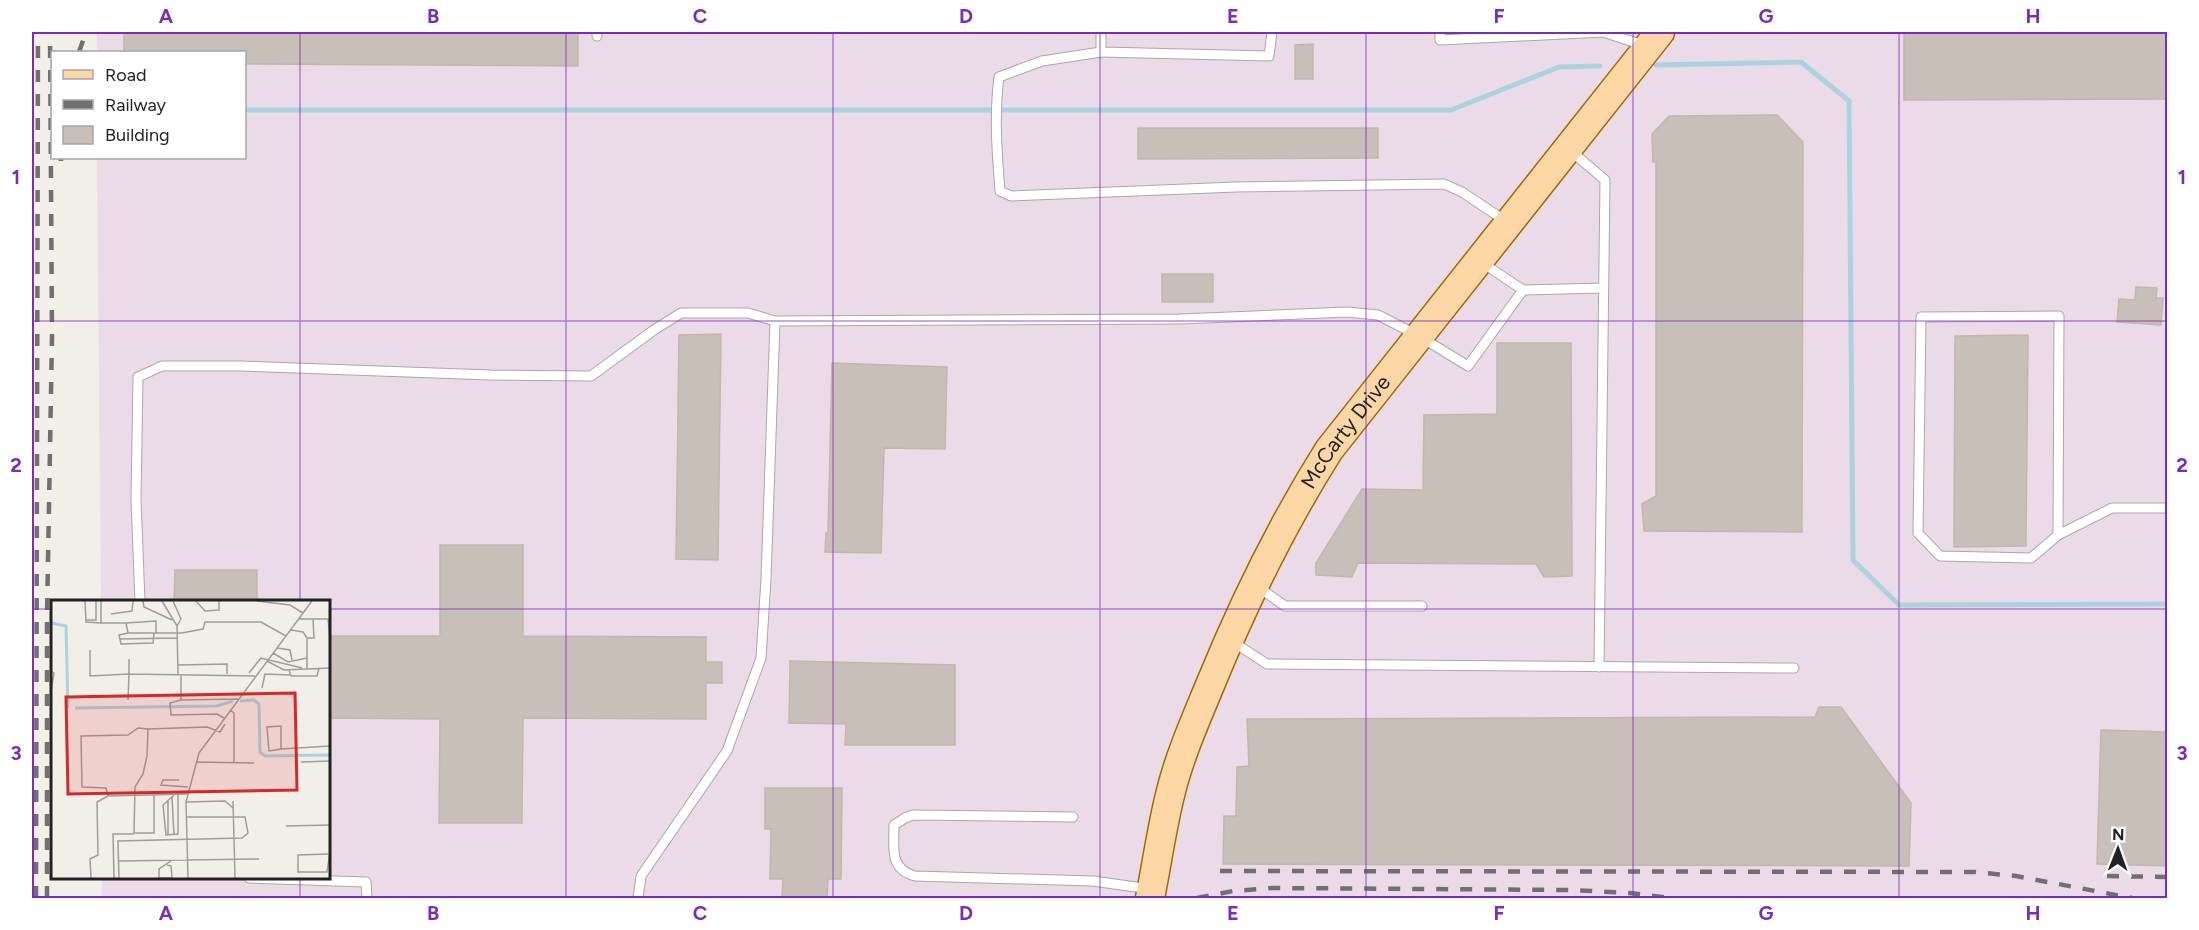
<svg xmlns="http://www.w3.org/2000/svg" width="2199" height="930" viewBox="0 0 2199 930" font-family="Figtree,sans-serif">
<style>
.industrial{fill:#ebdbe8}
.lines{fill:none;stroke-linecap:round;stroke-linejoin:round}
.stream{stroke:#aad3df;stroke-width:5}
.building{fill:#c7bfb8;stroke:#c4b6ab;stroke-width:1.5}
.lane-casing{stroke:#a9a9a9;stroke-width:11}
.primary-casing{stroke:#a06b00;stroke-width:31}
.lane{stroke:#fff;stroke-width:9}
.primary{stroke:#fcd6a4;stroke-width:28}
.rail{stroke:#707070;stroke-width:4.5;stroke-dasharray:12 12;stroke-linecap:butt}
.grid{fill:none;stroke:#7b2cbf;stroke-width:1.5;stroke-opacity:0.55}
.labels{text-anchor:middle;stroke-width:4.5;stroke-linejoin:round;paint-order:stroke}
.street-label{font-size:21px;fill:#222;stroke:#fff}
.inset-river{fill:none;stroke:#aad3df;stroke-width:3}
.inset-road{fill:none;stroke:#9f9d99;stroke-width:1.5}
.view{fill:#d62828;fill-opacity:0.15;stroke:#d62828;stroke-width:3}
.inset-edge{fill:none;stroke:#222;stroke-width:3}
.neatline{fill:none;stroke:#7b2cbf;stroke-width:2}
.grid-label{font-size:20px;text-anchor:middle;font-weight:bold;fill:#7b2cbf}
</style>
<rect width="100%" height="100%" fill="#f2efe9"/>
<path class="industrial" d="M97 32H2167V898H102V878H328V602L101 601 97 158H244V52H97Z"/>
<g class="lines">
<g class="stream">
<path d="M1656 65 1801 62 1849 101 1853 560 1899 605 2168 604"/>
<path d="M244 110H1451L1559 67 1600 66"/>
</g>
</g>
<g class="building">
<path d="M124 32H578V66L244 64V52H124Z"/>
<path d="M1904 32H2168V99L1904 100Z"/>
<path d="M1313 44V79H1295V45Z"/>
<path d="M1777 115 1803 142 1802 532 1644 531 1642 504 1656 496V162H1653L1652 134 1669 116Z"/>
<path d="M1138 128H1378V158L1138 159Z"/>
<rect x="1162" y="274" width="51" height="28"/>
<path d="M2136 287 2157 288 2156 298H2163L2161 325 2117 322 2119 299 2135 300Z"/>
<path d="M721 334 718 560 676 559 679 335Z"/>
<path d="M2028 335 2026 546 1954 547 1955 336Z"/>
<path d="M1497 343H1571L1572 576 1544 577 1536 564 1358 563 1352 577 1316 575V563L1362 489 1423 490 1424 415 1497 414Z"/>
<path d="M832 363 947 367 945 449 884 448 881 553 825 552 826 533H828Z"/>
<path d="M440 545H523V636L706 637V662H722V683H706V719L523 718 522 823H439L440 719 328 718V636H440Z"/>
<path d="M175 570H257V602H174Z"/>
<path d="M790 661 955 665V745H845L846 724 789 723Z"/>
<path d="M1819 707H1841L1911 803 1909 866 1223 864 1224 816H1236L1237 767 1249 766 1247 719 1815 717Z"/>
<path d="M2101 730 2168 732V866L2097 864Z"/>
<path d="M765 788H842L841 879H828L827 898H782L783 879H770L771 829H765Z"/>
</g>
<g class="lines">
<g class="lane-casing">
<g id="lane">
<path d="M1101 32V52L1269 56 1272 32"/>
<path d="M1440 32V40L1603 32 1646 46"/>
<path d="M597 36V32"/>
<path d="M1101 52 1042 61 999 77C994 115 997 153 1000 191L1011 196 1236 187 1444 184 1462 192 1507 222"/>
<path d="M1571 151 1605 180 1599 667"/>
<path d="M1481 262 1523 290 1603 288"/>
<path d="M2059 316 2058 535 2031 558 1940 556 1918 533 1921 317Z"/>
<path d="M775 321 1180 319 1347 312 1378 315 1419 336 1468 366 1523 290"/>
<path d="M2058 535 2112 508H2168"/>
<path d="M1258 587 1285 606H1422"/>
<path d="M140 602 136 499 138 377 162 366H239L491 375 591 376 654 330 681 313H748L775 321 766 579 761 658 727 751 641 876 638 898"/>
<path d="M1233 642 1267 664 1794 668"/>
<path d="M1073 817 913 815 905 818 894 825C894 848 889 869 915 876L1093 881 1150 889"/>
<path d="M249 878 366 882 367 898"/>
</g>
</g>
<g class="primary-casing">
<g id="primary">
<path id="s1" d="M1150 898C1157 863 1162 826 1171 791 1180 755 1196 719 1210 685 1244 602 1281 526 1329 450L1660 32"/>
</g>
</g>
<use href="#lane" class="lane"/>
<use href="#primary" class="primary"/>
<g class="rail">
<path d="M79 52 86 32"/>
<path d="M61 161V158"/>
<path d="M1220 871 1975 872 2016 876 2132 898"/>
<path d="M2107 876 2168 877"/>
<path d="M36 898 38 32"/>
<path d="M47 898V617L52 337 50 32"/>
<path d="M1197 898 1233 891 1273 888 1573 890 1630 893 1669 898"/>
</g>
</g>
<path class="grid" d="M300 32V602M566 32V898M833 32V898M1100 32V898M1366 32V898M1633 32V898M1899 32V898M32 321H2168M32 609H52M328 609H2168M300 878V898"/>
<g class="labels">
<g class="street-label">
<text dy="7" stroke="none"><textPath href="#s1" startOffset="510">McCarty Drive</textPath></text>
</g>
</g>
<g transform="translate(51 600)">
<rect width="279" height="279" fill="#f2efe9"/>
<path class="inset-river" d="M0 23 15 26 17 108M189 101 203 100 208 104 209 152 214 156 279 155M24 108 166 106 182 101"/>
<path class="inset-road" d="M34 1 35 22 50 23M50 1V23H75L77 33H131L152 29 154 22H210L235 36M92 1 93 7 121 20M111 1 126 26M122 1 130 19 126 26 127 74M145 1 154 11 168 10V1M206 1 239 5 252 13M60 14 81 11 82 1M248 19H262L263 38H256M262 19H277L279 38M35 20H45V1M75 23 105 21V33M240 30 252 32 256 38V68M77 33 68 35 70 44 102 43 103 33M69 39 126 38M226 48 239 50 241 60M39 50V76L78 74 77 100M222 53 237 62 256 58M78 59V74L204 76M216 61 233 70 279 68M127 65 176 64V74M238 70 240 76H266L268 68M0 71 3 73 0 92M198 73 210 58 251 68M130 74V100L187 99M211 88 214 74 239 75M130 100 119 103 120 115 166 114 173 118M179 110 183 113V163M230 126V149L218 151 216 127ZM97 129 156 127 169 132 174 124M230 149 279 146M145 162 203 163M250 162 279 161M128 180H112L110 185 137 187M123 195 112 205 115 235 127 234V194M57 196 55 188 31 187 30 136 77 135 87 128 97 129 96 156 92 174 84 187 83 233H103V195M121 197 123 235M117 200V235M182 201 184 278M135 202 174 201 182 208M235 226 279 225M277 254 247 255V272H276L279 251M67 261 208 259M116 265 120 266 121 278H108V269L120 261M40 278 39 259 47 255 46 202 57 196 136 194M63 278 62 234H83M68 278 67 241 191 238 197 233 194 217H135M137 278 135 202 148 153 261 1"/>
<path class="view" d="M244 93 246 190 17 194 15 97Z"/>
<rect width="279" height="279" class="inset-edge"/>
</g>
<rect width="2199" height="930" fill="none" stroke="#ffffff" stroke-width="66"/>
<rect x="51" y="51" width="195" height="108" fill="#ffffff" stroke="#a7a7a7" stroke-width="1.5"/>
<rect x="63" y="70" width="30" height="9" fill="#fcd6a4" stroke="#a7a7a7" stroke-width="1.5"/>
<text x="105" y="81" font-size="18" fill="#222222">Road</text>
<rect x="63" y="100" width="30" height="9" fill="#707070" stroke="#a7a7a7" stroke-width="1.5"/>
<text x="105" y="111" font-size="18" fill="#222222">Railway</text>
<rect x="63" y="126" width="30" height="18" fill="#c7bfb8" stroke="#a7a7a7" stroke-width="1.5"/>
<text x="105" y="141" font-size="18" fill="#222222">Building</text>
<g transform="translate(2118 849) rotate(1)" stroke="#ffffff" stroke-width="4.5" paint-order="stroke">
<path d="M0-4.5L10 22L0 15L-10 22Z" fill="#222222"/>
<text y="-9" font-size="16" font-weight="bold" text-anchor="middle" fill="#222222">N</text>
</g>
<rect x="33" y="33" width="2133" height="864" class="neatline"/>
<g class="grid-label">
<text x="166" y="23">A</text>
<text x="433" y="23">B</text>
<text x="700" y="23">C</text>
<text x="966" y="23">D</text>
<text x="1233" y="23">E</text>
<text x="1499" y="23">F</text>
<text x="1766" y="23">G</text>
<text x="2033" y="23">H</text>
<text x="16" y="184">1</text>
<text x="2182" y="184">1</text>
<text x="16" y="472">2</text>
<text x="2182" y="472">2</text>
<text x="16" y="760">3</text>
<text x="2182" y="760">3</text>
<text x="166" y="920">A</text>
<text x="433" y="920">B</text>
<text x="700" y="920">C</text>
<text x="966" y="920">D</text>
<text x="1233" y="920">E</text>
<text x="1499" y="920">F</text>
<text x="1766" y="920">G</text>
<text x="2033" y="920">H</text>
</g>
</svg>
